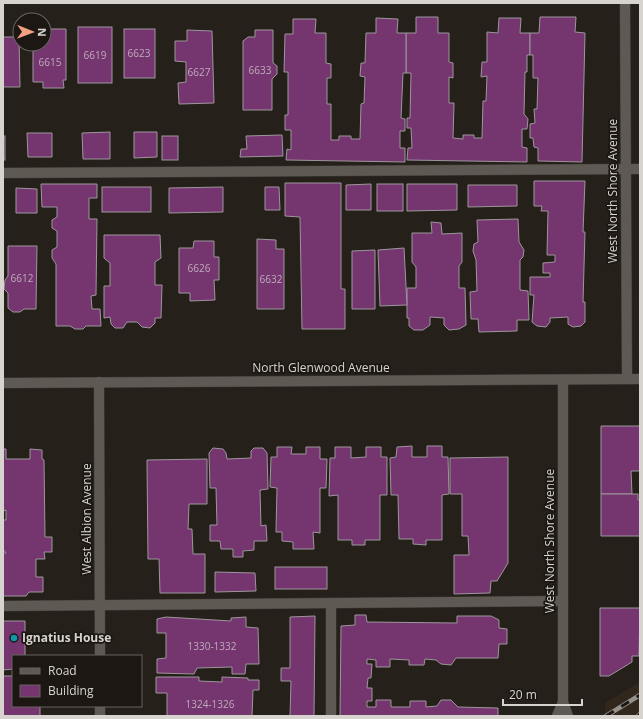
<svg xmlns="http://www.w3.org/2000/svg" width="643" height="719" viewBox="0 0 643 719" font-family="'Open Sans',sans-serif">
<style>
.built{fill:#31271d}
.building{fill:#753670;stroke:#9d969c}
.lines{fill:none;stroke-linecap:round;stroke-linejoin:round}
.minor-casing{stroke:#3f3a36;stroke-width:11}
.minor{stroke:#5f5953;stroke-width:10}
.rail-casing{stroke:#94908b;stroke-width:4.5}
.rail{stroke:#1c1712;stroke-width:3;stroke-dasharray:9;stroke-linecap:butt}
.culture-dot{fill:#0f9aa8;stroke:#1c1712;stroke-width:1.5}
.labels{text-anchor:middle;stroke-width:3.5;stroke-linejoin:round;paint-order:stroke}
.number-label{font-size:10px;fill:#beacb8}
.street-label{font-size:12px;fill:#d7d4d0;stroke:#1c1712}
.poi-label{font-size:12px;font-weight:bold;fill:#d7d4d0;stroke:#1c1712;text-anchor:start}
</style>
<rect width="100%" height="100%" fill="#26201b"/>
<path class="built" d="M640 682V716H605V703Z"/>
<g class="building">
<path d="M416 17H438V33H449V62L453 63V78L449 77V103H454L453 138 463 139V135H474V138H482L483 101H486L487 76 481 77 482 62H487V32L498 33 499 18H521L520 33H530V55H527V72H525L524 114 528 119 527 129H522V147L527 148V162L407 160 408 148H412L411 128H407V118H410L411 73H406V33H416Z"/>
<path d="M540 17H576L575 32 585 33 582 162 538 161V148L534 147 533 138H530V124L535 123 534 109H537L538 78H533V55H530V33H539Z"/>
<path d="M376 18 398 19 397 33H406V73H403L401 118 405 119V131H400V148H405V162L286 160 287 149 291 150V130H285V115H288V72H284L285 34H293V19H316L315 33H326V63L331 64V78H327V104H331V140H339V136H351V139H360L361 104 364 103 365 77 360 76 361 63H365L366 33H376Z"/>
<rect x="78" y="27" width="34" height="56"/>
<path d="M44 29H66V80H63L64 88H43V82H33V44H44Z"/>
<rect x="124" y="29" width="31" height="49"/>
<path d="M187 30 212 31 214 103 179 104 178 83 186 82V62L175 61V41H187Z"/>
<path d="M255 30H273V63L277 66V74L272 79V110H243V41L248 37H255Z"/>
<path d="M3 37H19L20 87H3Z"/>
<path d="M110 132V159H83L82 133Z"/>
<path d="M134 132H157V157L134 158Z"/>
<path d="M27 133H52V157H28Z"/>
<path d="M282 135 283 156 240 157 241 149H247L246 136Z"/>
<rect x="3" y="136" width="2" height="24"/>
<rect x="162" y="136" width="16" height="24"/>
<path d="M534 181H585L583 232H585L583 302H585V322L581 326 573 327 568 324V317L550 318V322L546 327 537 326 532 322 534 295H530V277H550V273H543V263L555 262V255H547L548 211H541L542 206H534Z"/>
<path d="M285 183H341V289H345V329H302L300 217 285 216Z"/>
<path d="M41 184H97V198H89V219H97L96 295 91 296 92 309H100L101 326H86L83 329H75L70 326H56V264L52 258V250L57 247V231L52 228V220L57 217V207H42Z"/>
<path d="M371 184V210H346V185Z"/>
<rect x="377" y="184" width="26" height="27"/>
<path d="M407 184H457V210L407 211Z"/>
<path d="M468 185H517V206L468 207Z"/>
<rect x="102" y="187" width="49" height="25"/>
<path d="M223 187V212L169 213V188Z"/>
<path d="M265 187H279L280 210H265Z"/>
<path d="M16 188 37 189V213H16Z"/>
<path d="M518 219 519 242 524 250 523 257 520 260V290L528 291 529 320H517V331L479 332 478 319H471L470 292 477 291 476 260 473 251 474 244 478 242 477 220Z"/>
<path d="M431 222 441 223 442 234 462 233V262L459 266V288H465L466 325 459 329 449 330 444 325V318L430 317V325L423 330H414L409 326V318H407V288H416V267L412 262V233H432Z"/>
<path d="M104 235H160L161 258 155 262V285H162L161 318H155V323L150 328 142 327 137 322H127L123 328H115L111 324 110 317 104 318V286H110V263L104 258Z"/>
<path d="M257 239 276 240V249H284V309H257Z"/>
<path d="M194 241H214V257H219V280H214L215 300 190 301V293H179V248H193Z"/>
<path d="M8 246H37L36 309H24L20 312H13L8 308V293L4 289 5 280 8 276Z"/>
<path d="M404 248 407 305 380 306 378 250Z"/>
<path d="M375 250V309H352V251Z"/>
<path d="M601 426H640V471H631L632 494H601Z"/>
<path d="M412 446V457H427V446H442V457H448L449 494 442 495V540H426V545L413 544V539H399L398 495H391L390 458 396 457 397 447Z"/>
<path d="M277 447H292L291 454H306V447H320V459H327L326 488H320V533L313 532 314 549H293V542L282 541V532H276L277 488 270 487 271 457H277Z"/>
<path d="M335 447H351V458L366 457V447H381V457H387V495H380V540H365V545H352V540H338V495L329 496 330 458H335Z"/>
<path d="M213 448 223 449 226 453 227 459 251 458V451L254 448H263L267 453 268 489 260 490 261 526 266 525 267 541H254V550L243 551V557H233V549H221L220 541H210V525H217L216 488H210L209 453Z"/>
<path d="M3 449H6V459H30V449L42 450V459L44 460 45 537H52V552H44L45 559H36V577H43V592H29L26 596H3V553H6L3 549V520H6V510L3 511Z"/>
<path d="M508 457V563L497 581H491L490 593 454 594V555H469L468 536H462V494H450V458Z"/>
<path d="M207 459V504H189L188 529H192L193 554H205V593H160L159 559H148L147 460Z"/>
<path d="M601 494H638V500H640V536H601Z"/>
<rect x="275" y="567" width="52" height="22"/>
<path d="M215 572 255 573 256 591 215 592Z"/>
<path d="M600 608H640L639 656H632V662L609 676H600Z"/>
<path d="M355 615H366L367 622 457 623V616H491L499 620V628L507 629V644H499L498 658H456L451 665 441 664 436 660 425 659 424 665H409V660L390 659V667H376V660L367 659V664H372L371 678H368L367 688H372V701H367V707H376V700H391V707H410V701H426V707L437 706 441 700H451L458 707 498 708V716H340L341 626 355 625Z"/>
<path d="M315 616 314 716H290L291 681H281V668H290V617Z"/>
<path d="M166 617 231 621V618L246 617V627L258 628 259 664H246L245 674H232V667L197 668 194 674 157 673V659L166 658V633H157V619Z"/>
<path d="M3 621H25V656H13V669L3 670Z"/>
<path d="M3 676H13V706H40V716H3Z"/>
<path d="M156 677H199V681L222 682V677L248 678V680H259V690H253L252 716H167V693H156Z"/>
</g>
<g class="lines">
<g class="minor-casing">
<g id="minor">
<path d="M625 3 627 379"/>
<path d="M3 173 640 169"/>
<path d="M563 380V702L568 716"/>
<path d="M99 382 100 656"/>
<path d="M3 383 640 379"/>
<path d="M331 603V716"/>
<path d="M3 606 563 601"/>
<path d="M100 716V706"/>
<path d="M557 716 563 702"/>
</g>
</g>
<use href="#minor" class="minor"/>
<g class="rail-casing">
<g id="rail">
<path d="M606 716 640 695"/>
<path d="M638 716 640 714"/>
</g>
</g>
<use href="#rail" class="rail"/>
</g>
<circle class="culture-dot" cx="14" cy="638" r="4"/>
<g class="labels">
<g class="number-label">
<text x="139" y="57">6623</text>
<text x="95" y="59">6619</text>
<text x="50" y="66">6615</text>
<text x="260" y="74">6633</text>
<text x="199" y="76">6627</text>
<text x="199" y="272">6626</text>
<text x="22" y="282">6612</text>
<text x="271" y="283">6632</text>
<text x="212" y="650">1330-1332</text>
<text x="210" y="708">1324-1326</text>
</g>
<g class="street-label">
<text transform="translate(613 191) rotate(-90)" y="4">West North Shore Avenue</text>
<text x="321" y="372">North Glenwood Avenue</text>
<text transform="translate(87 519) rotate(-90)" y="4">West Albion Avenue</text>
<text transform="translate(550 541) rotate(-90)" y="4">West North Shore Avenue</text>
</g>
<g class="poi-label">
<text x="22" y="642">Ignatius House</text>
</g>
</g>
<rect width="643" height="719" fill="none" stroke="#d7d4d0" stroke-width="8"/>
<rect x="12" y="655" width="130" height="52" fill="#1c1712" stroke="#67635e"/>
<rect x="20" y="668" width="20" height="6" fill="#5f5953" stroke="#67635e"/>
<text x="48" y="675" font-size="12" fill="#d7d4d0">Road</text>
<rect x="20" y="685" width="20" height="12" fill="#753670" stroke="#67635e"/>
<text x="48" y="695" font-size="12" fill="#d7d4d0">Building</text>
<g transform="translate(32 32) rotate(91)"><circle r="19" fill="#1c1712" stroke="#67635e"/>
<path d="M0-3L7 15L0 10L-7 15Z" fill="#f2a081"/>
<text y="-6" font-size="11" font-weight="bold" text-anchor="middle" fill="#d7d4d0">N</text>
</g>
<path d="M503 699v6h79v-6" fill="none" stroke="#d7d4d0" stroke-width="2"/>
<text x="509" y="699" font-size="12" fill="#d7d4d0" stroke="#1c1712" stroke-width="3" paint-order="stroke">20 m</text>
</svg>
